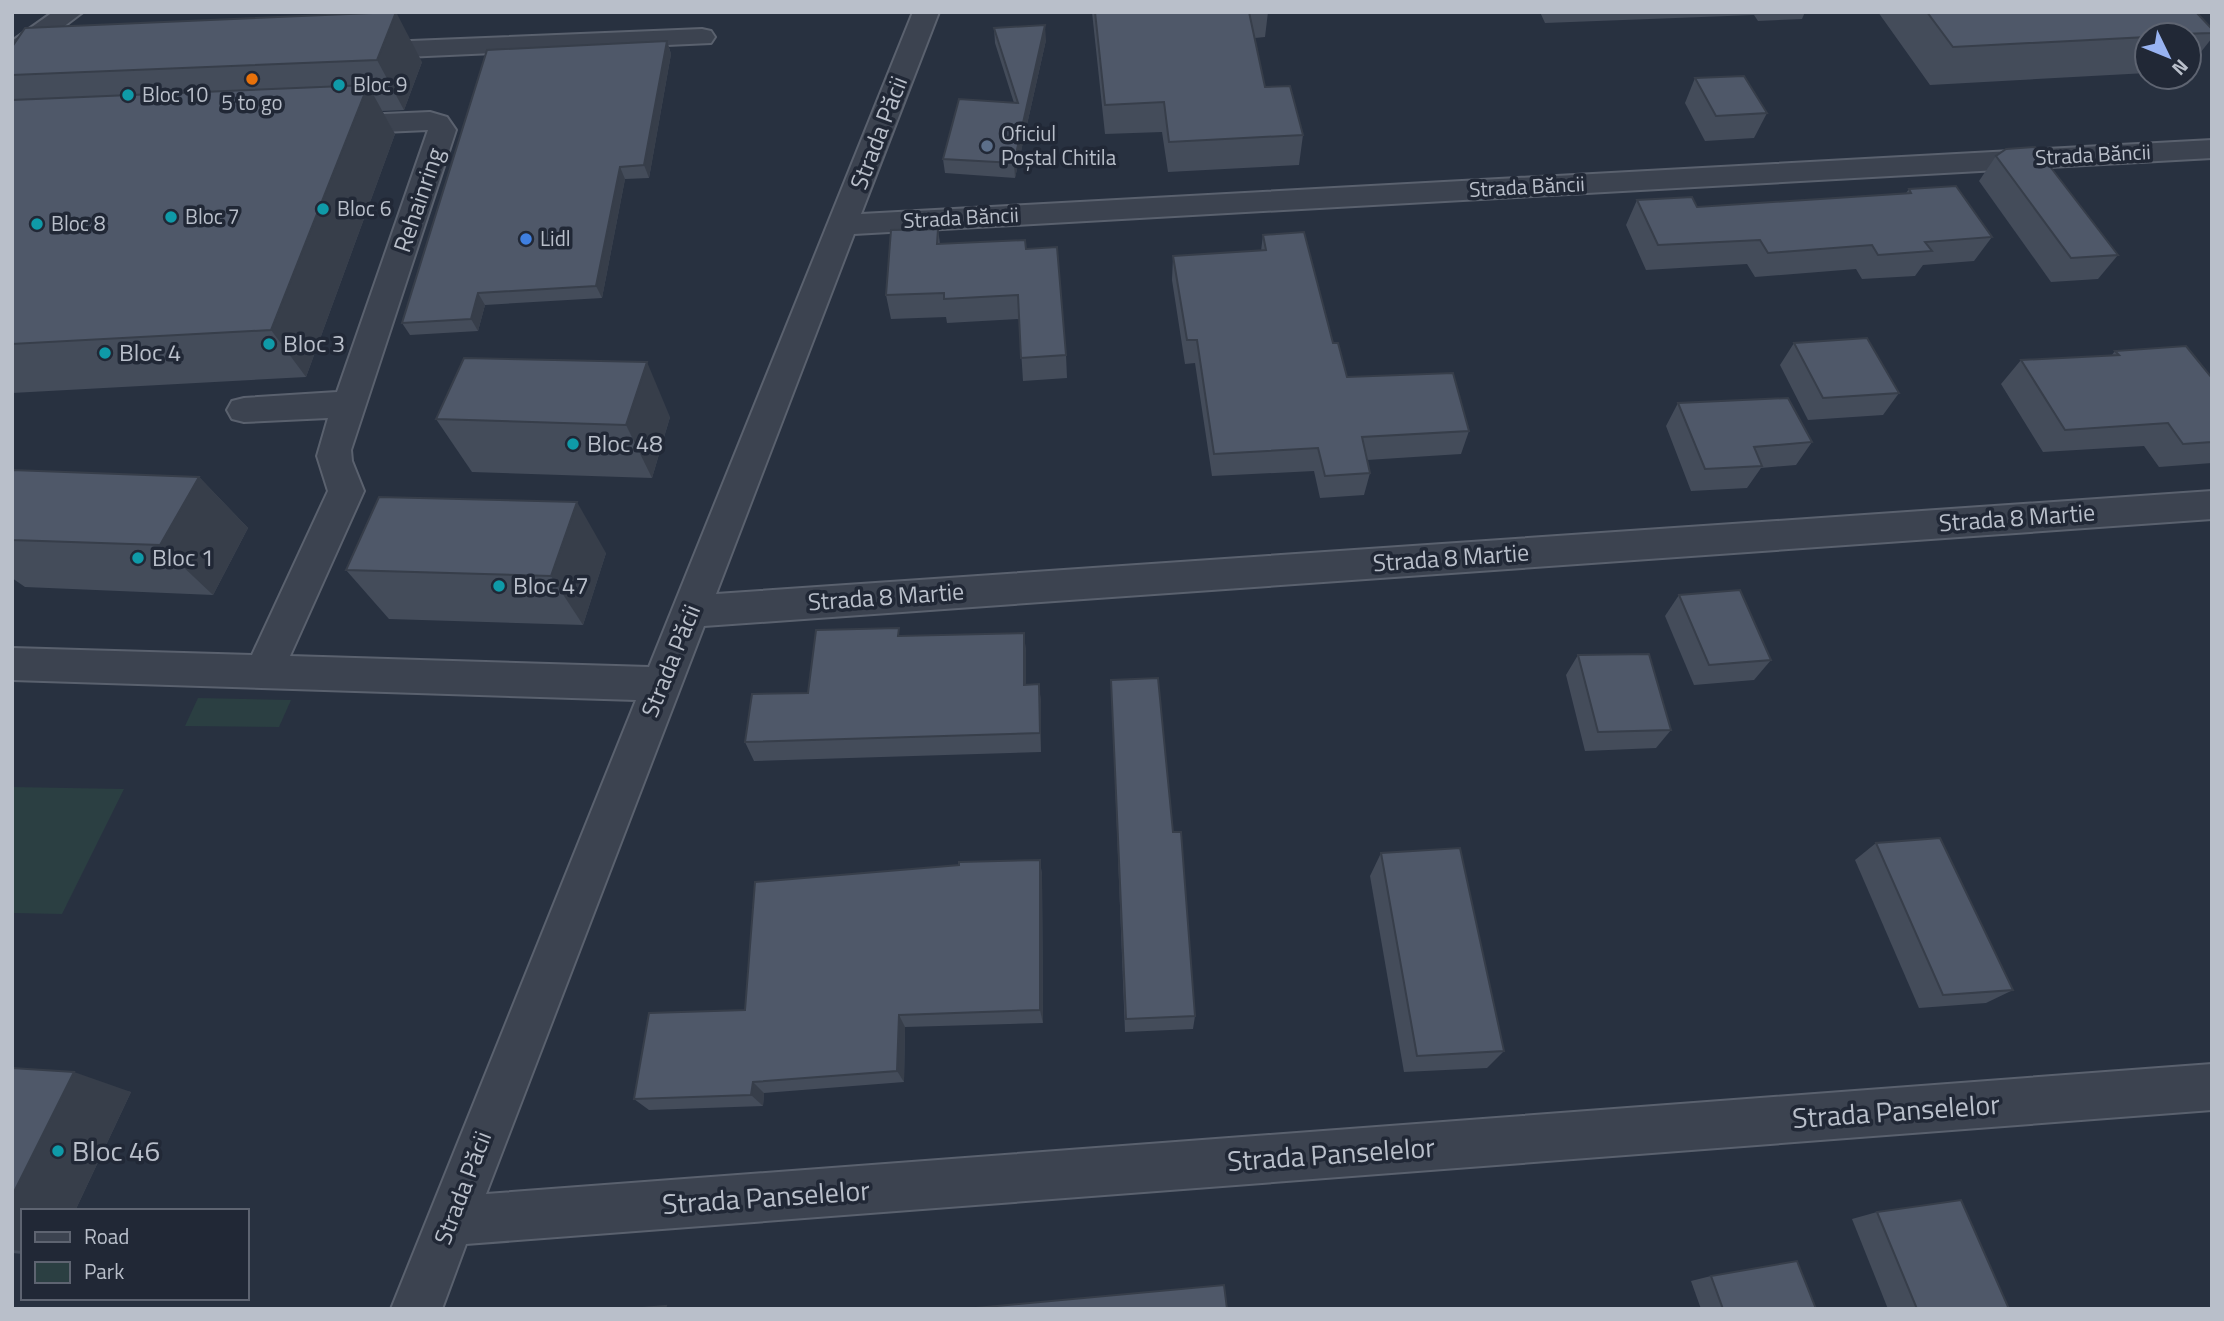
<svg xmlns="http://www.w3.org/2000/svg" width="2224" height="1321" viewBox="0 0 2224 1321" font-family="'Titillium Web',sans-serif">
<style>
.green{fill:#2b3f42}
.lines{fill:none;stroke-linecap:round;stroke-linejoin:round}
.minor-casing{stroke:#5a616e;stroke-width:4}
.minor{fill:#3c4350;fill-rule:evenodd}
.wall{fill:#444c5a}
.shaded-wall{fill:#373e4a}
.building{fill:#4f5869;stroke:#373e4a;stroke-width:2}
.food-dot{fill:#e8710a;stroke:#212836;stroke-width:2.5}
.culture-dot{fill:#0f9aa8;stroke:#212836;stroke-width:2.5}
.service-dot{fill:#5c6f8a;stroke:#212836;stroke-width:2.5}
.shop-dot{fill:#3f7fe0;stroke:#212836;stroke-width:2.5}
.labels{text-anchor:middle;stroke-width:7;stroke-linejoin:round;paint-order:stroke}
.far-poi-label{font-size:21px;fill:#b9bfca;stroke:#212836;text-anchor:start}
.far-street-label{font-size:21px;fill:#b9bfca;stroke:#212836}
.street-label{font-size:24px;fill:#b9bfca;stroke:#212836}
.poi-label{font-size:24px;fill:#b9bfca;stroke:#212836;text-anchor:start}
.near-street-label{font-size:28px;fill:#b9bfca;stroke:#212836}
.near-poi-label{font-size:28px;fill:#b9bfca;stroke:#212836;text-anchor:start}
</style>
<rect width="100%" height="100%" fill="#283140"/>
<g class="green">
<path d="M198 698 291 700 279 727 185 726Z"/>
<path d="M12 787 124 789 62 914 12 913Z"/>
</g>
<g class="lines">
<g class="minor-casing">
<g id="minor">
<path d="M53 12H83L21 59 12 61V41Z"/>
<path d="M913 12H939L861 214 2212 140V158L854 234 716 594 2212 491V519L704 626 486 1194 2212 1064V1110L466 1244 442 1309H391L636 700 12 680V648L252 655 328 491 317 456 328 418 244 422 232 419 227 410 232 401 244 398 337 392 428 130 338 134 328 131 324 125 328 119 338 116 430 112 447 117 456 130 351 450 352 461 364 491 290 656 649 667Z"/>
<path d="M702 29 711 31 715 37 711 43 361 59 352 57 348 51 352 45 361 43Z"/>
</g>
</g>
<use href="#minor" class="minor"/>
</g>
<g class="wall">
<path d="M1092 12H1268L1265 37 1255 38 1265 87 1303 135 1299 165 1168 172 1162 132 1105 134Z"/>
<path d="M1540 12H1805L1802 19 1758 21 1754 15 1545 23Z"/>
<path d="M1878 12H2200L2198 15 2212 29V38L2189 67V35H2147V73L1930 85Z"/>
<path d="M25 28 422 62 404 110 382 111 395 134 306 377 12 393V47Z"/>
<path d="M994 28 1046 40 1015 178 945 173 943 159 1014 103 995 43Z"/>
<path d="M667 41 671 54 649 178 625 179 602 298 485 305 478 331 410 335 402 323Z"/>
<path d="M1695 78 1767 113 1754 138 1705 141 1685 103Z"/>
<path d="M1996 156 2118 255 2098 279 2051 282 1979 181Z"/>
<path d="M1909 189 1992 237 1974 261 1923 265 1915 276 1862 279 1856 269 1755 277 1747 264 1646 270 1626 225 1637 200 1697 207 1906 193Z"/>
<path d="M938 229 940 244 1026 249 1066 355 1067 378 1023 381 1019 319 947 323 946 317 891 319 886 295Z"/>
<path d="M1263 235 1333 343 1347 377 1469 431 1461 454 1367 460 1370 473 1364 495 1320 498 1314 471 1212 476 1195 363 1185 364 1172 280 1173 256 1261 251Z"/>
<path d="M1794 343 1899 393 1883 415 1808 420 1780 365Z"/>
<path d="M2115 351 2212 378V463L2159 467 2144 446 2043 452 2001 384 2021 360 2111 356Z"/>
<path d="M1678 403 1812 442 1796 465 1761 468 1747 488 1691 491 1666 426Z"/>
<path d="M670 417 652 478 472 472 436 419Z"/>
<path d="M12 470 199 477 248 528 213 595 25 587 12 578Z"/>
<path d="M606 553 583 625 389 619 346 570Z"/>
<path d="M1679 595 1771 660 1754 680 1694 685 1665 616Z"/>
<path d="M1024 633 1026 653V685L1039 684 1041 704V752L754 761 745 742 808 693 901 636Z"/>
<path d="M1578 655 1671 730 1656 748 1585 751 1566 675Z"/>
<path d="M1111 680 1173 832 1195 1016 1193 1029 1125 1032Z"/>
<path d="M1876 843 2013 990 1986 1003 1919 1008 1855 860Z"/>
<path d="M1381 853 1504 1051 1487 1068 1404 1072 1370 876Z"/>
<path d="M1040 860 1042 876 1043 1023 905 1027 904 1082 764 1093 763 1106 649 1110 634 1099 745 1010Z"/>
<path d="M12 1068 131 1092 75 1211H23V1254L12 1253Z"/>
<path d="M1877 1212 2009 1309H1888L1852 1219Z"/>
<path d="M1711 1276 1816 1309H1701L1691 1281Z"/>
</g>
<g class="shaded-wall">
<path d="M396 12 422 62 404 110 377 60Z"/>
<path d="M1045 25 1046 40 1015 178 1014 163Z"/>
<path d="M667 41 671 54 649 178 644 165Z"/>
<path d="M368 85 395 134 306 377 271 330Z"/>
<path d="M620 167 625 179 602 298 596 286Z"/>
<path d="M478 293 485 305 478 331 471 319Z"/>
<path d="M647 362 670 417 652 478 626 425Z"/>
<path d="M199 477 248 528 213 595 160 545Z"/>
<path d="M577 502 606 553 583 625 551 576Z"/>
<path d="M1024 633 1026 653V704L1024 685Z"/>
<path d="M1039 684 1041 704V752L1040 733Z"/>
<path d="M1040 860 1042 876 1043 1023 1040 1010Z"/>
<path d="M899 1015 905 1027 904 1082 897 1071Z"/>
<path d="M74 1072 131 1092 75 1211H23V1251L12 1250V1196Z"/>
<path d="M753 1082 764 1093 763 1106 751 1095Z"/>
</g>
<g class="building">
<path d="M396 12 377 60 12 75V47L25 28Z"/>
<path d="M1095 12H1249L1265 87 1290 86 1303 135 1169 142 1164 102 1105 105Z"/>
<path d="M1927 12H2196L2212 29V33L2147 35V37L1953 47Z"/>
<path d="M1045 25 1014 163 943 159 959 99 1018 103 994 28Z"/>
<path d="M667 41 644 165 620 167 596 286 478 293 471 319 402 323 487 50Z"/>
<path d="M1744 76 1767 113 1716 116 1695 78Z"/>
<path d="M368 85 271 330 12 344V100Z"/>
<path d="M2035 147 2118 255 2071 258 1996 156 2006 149Z"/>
<path d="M1956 186 1992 237 1925 242 1932 251 1878 255 1872 245 1768 253 1760 240 1658 245 1637 200 1692 197 1697 207 1911 193 1909 189Z"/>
<path d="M938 229 937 244 1025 240 1026 249 1057 247 1066 355 1021 358 1018 295 944 299V293L886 295 891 230Z"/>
<path d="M1304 232 1333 343H1338L1347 377 1453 373 1469 431 1362 437 1370 473 1325 476 1318 448 1214 454 1197 340H1187L1173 256 1266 250 1263 235Z"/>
<path d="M1867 338 1899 393 1823 398 1794 343Z"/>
<path d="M2186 346 2212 378V442L2183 444 2168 423 2065 430 2021 360 2119 355 2115 351Z"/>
<path d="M464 358 647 362 626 425 436 419Z"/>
<path d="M1788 398 1812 442 1754 447 1762 466 1705 469 1678 403Z"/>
<path d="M12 470 199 477 160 545 12 540Z"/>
<path d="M379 497 577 502 551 576 346 570Z"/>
<path d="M1740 590 1771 660 1709 665 1679 595Z"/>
<path d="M899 628 898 636 1024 633V685L1039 684 1040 733 745 742 752 694 808 693 816 630Z"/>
<path d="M1649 654 1671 730 1598 732 1578 655Z"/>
<path d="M1158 678 1173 832H1181L1195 1016 1126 1019 1111 680Z"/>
<path d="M1940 838 2013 990 1943 995 1876 843Z"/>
<path d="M1460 848 1504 1051 1417 1056 1381 853Z"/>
<path d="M1040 860V1010L899 1015 897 1071 753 1082 751 1095 634 1099 649 1013 745 1010 755 882 959 865V862Z"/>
<path d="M12 1068 74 1072 12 1196Z"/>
<path d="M1961 1200 2009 1309H1917L1877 1212Z"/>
<path d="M1797 1261 1816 1309H1723L1711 1276Z"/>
<path d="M1224 1285 1227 1309H965Z"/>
<path d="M666 1306 665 1309H631Z"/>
</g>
<circle class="food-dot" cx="252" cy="79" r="7"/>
<g class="culture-dot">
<circle cx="339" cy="85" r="7"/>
<circle cx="128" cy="95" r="7"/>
<circle cx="323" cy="209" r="7"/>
<circle cx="171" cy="217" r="7"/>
<circle cx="37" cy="224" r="7"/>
<circle cx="269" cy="344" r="7"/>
<circle cx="105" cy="353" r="7"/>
<circle cx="573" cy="444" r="7"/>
<circle cx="138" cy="558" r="7"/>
<circle cx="499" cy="586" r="7"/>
<circle cx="58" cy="1151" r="7"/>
</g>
<circle class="service-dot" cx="987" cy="146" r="7"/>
<circle class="shop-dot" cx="526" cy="239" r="7"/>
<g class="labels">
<g class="far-poi-label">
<text x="353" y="92">Bloc 9</text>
<text x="142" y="102">Bloc 10</text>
<text x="252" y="110" text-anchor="middle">5 to go</text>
<text x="1001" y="141">Oficiul<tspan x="1001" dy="24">Poștal Chitila</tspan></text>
<text x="337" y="216">Bloc 6</text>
<text x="185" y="224">Bloc 7</text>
<text x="51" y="231">Bloc 8</text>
<text x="540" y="246">Lidl</text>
</g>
<g class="far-street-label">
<text transform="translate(2093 155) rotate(-3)" y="7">Strada Băncii</text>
<text transform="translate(1527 187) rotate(-3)" y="7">Strada Băncii</text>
<text transform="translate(961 218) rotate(-3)" y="7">Strada Băncii</text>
</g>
<g class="street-label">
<text transform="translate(879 133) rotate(-69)" y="8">Strada Păcii</text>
<text transform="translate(419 200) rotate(-71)" y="8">Rehainring</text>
<text transform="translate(2017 518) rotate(-4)" y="8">Strada 8 Martie</text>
<text transform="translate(1451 558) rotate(-4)" y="8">Strada 8 Martie</text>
<text transform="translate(886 597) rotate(-4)" y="8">Strada 8 Martie</text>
<text transform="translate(671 661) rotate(-68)" y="8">Strada Păcii</text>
<text transform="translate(463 1188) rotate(-69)" y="8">Strada Păcii</text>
</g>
<g class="poi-label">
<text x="283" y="352">Bloc 3</text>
<text x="119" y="361">Bloc 4</text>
<text x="587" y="452">Bloc 48</text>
<text x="152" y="566">Bloc 1</text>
<text x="513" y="594">Bloc 47</text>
</g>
<g class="near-street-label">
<text transform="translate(1896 1111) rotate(-4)" y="10">Strada Panselelor</text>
<text transform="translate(1331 1154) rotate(-4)" y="10">Strada Panselelor</text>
<text transform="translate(766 1197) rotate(-4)" y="10">Strada Panselelor</text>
</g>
<g class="near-poi-label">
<text x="72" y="1161">Bloc 46</text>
</g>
</g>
<rect width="2224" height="1321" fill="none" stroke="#b9bfca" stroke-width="28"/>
<rect x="21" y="1209" width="228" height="91" fill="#212836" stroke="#5e6471" stroke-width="2"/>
<rect x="35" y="1232" width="35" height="10" fill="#3c4350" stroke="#5e6471" stroke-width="2"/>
<text x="84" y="1244" font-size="21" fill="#b9bfca">Road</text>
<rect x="35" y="1262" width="35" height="21" fill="#2b3f42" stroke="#5e6471" stroke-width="2"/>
<text x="84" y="1279" font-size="21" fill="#b9bfca">Park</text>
<g transform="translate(2168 56) rotate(133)"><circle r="33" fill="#212836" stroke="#5e6471" stroke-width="2"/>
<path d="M0-5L12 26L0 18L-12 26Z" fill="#98b3f1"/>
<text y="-10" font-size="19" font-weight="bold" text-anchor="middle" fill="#b9bfca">N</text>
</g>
</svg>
